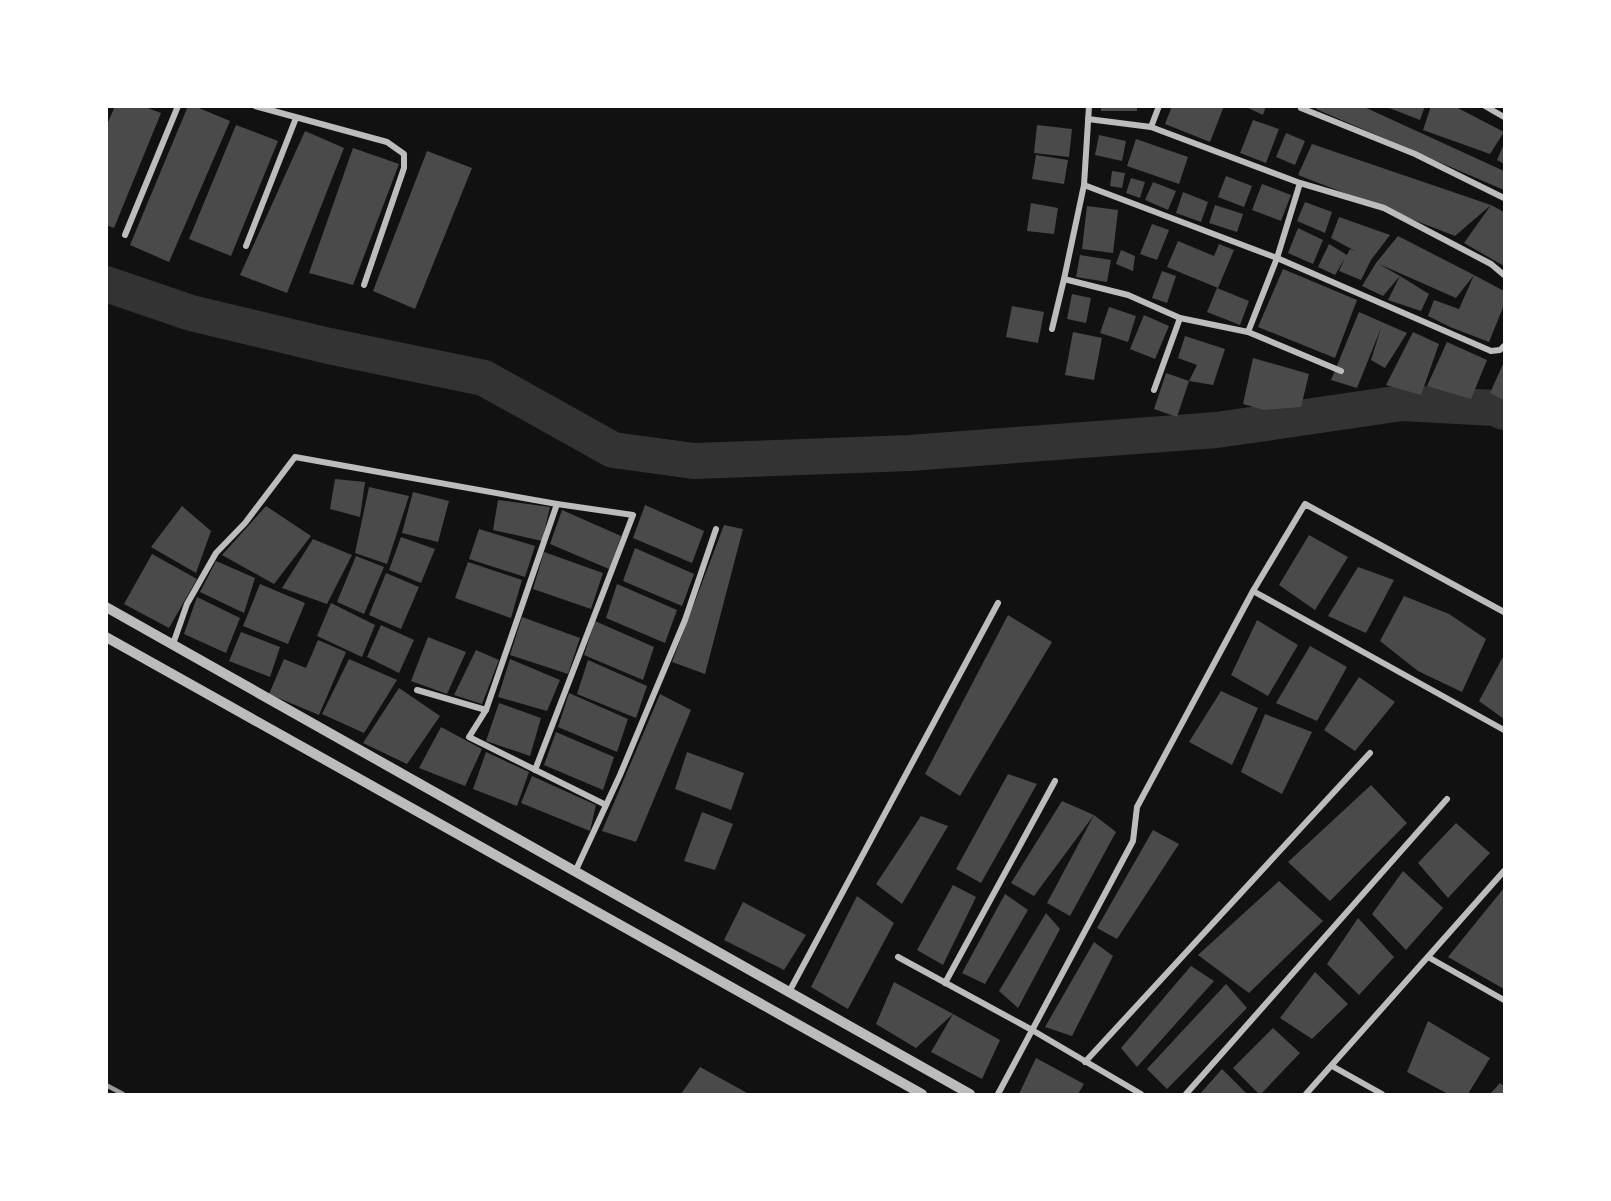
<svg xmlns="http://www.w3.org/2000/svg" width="1611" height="1201" viewBox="0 0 1611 1201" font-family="Jost,sans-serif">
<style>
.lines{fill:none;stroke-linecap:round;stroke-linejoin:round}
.river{stroke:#333;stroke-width:36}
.building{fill:#4a4a4a}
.minor{stroke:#bcbcbc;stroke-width:6}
.tertiary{stroke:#bcbcbc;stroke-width:10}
.rail{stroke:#9a9a9a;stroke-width:4.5}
</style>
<rect width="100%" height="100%" fill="#111"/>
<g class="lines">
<path class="river" d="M106 284 191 313 329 346 484 378 613 450 694 461 910 453 1217 430 1402 403 1495 408 1504 412"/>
</g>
<g class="building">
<path d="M115 106H142L161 113 114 228 106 225V127Z"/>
<path d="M188 106H194L230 121 169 262 130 245Z"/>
<rect x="1101" y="106" width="36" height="5"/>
<path d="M1172 106H1224L1210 142 1165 124Z"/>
<path d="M1244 106H1266L1263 115Z"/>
<path d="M1316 106H1362L1504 171V190L1316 109Z"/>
<path d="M1384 106H1425L1420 120Z"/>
<path d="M1431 106H1454L1504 132 1490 154 1423 130Z"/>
<path d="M1253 120 1279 129 1266 163 1240 153Z"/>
<path d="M236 125 278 141 231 256 189 239Z"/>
<path d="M1037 125 1072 129 1069 157 1034 153Z"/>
<path d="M305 131 344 148 287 293 240 275Z"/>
<path d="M1286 133 1305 141 1295 165 1276 157Z"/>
<path d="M1099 135 1126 141 1122 161 1095 155Z"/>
<path d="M1136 139 1188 157 1179 184 1127 166Z"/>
<path d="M1312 144 1491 205 1504 212V266L1464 243 1491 205 1455 236 1298 175Z"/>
<path d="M1504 144V164L1497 160Z"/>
<path d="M353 148 399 164 353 285 309 273Z"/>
<path d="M427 151 472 168 415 309 373 291Z"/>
<path d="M1036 155 1068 160 1064 184 1032 179Z"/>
<path d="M1112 171 1125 173 1122 188 1110 186Z"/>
<path d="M1226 176 1252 186 1244 207 1218 197Z"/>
<path d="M1131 178 1145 182 1140 198 1126 193Z"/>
<path d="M1153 182 1176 191 1168 210 1145 200Z"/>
<path d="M1262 184 1291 195 1281 221 1252 210Z"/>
<path d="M1183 192 1208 202 1201 222 1176 213Z"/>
<path d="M1305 202 1332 212 1325 233 1297 221Z"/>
<path d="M1031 203 1058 208 1054 234 1027 231Z"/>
<path d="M1215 205 1243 214 1237 232 1209 223Z"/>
<path d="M1087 206 1118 210 1113 253 1082 249Z"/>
<path d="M1339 217 1390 235 1371 260 1361 280 1339 271 1345 258 1335 275 1318 267 1329 244 1347 255 1350 249 1357 252 1331 238Z"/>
<path d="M1152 224 1169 230 1157 260 1140 254Z"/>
<path d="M1298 228 1323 240 1313 264 1288 253Z"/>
<path d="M1398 236 1474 275 1504 291V305L1489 342 1450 327 1428 316 1434 300 1459 309 1474 275 1456 298 1379 264 1400 276 1429 294 1421 311 1388 300 1400 276 1383 296 1362 286 1376 263Z"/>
<path d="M1178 241 1214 256 1219 244 1234 250 1218 288 1167 267Z"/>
<path d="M1121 250 1135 256 1133 271 1116 264Z"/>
<path d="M1080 255 1111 260 1107 282 1076 277Z"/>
<path d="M1283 269 1357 300 1335 358 1258 327Z"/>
<path d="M1162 271 1176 276 1167 303 1152 298Z"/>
<path d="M1217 288 1249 301 1240 325 1207 312Z"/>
<path d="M1072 294 1091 298 1086 323 1067 319Z"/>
<path d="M1012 306 1044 312 1038 343 1006 337Z"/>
<path d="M1109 307 1136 316 1128 342 1100 333Z"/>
<path d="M1359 312 1407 333 1385 368 1371 360 1381 328 1357 388 1331 380Z"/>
<path d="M1144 315 1169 326 1155 359 1130 349Z"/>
<path d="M1073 332 1102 338 1094 380 1065 375Z"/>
<path d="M1413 332 1439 344 1421 395 1386 385Z"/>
<path d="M1185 336 1225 349 1213 385 1189 381 1197 365 1178 358Z"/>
<path d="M1447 342 1487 360 1471 399 1427 386Z"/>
<path d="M1253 358 1309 374 1301 407 1264 410 1243 404Z"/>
<path d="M1504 362V400L1490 393Z"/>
<path d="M1166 373 1189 381 1177 417 1154 409Z"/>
<path d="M335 479 365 482 360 517 330 509Z"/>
<path d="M369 487 409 496 387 564 355 553Z"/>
<path d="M413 492 449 501 438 542 402 533Z"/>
<path d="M498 500 550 507 542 541 493 530Z"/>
<path d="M645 505 704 531 692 563 633 538Z"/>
<path d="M182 506 211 531 196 573 151 547Z"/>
<path d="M266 506 311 536 274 584 222 555Z"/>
<path d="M562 510 621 536 609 569 550 544Z"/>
<path d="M724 525 743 529 705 674 672 662Z"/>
<path d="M479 529 535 546 525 577 469 559Z"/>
<path d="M1309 535 1348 557 1315 610 1279 585Z"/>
<path d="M401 537 435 549 421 583 389 570Z"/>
<path d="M313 539 352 555 327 604 282 588Z"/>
<path d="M635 548 694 574 682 606 623 581Z"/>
<path d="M544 552 603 573 591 609 533 589Z"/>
<path d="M152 554 197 579 169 628 124 604Z"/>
<path d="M356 556 384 567 364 614 337 602Z"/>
<path d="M216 561 255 578 244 613 200 592Z"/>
<path d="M468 562 522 580 511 618 455 598Z"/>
<path d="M1358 567 1394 580 1366 633 1328 616Z"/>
<path d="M386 573 419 587 401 629 369 615Z"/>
<path d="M260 584 305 603 288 644 243 626Z"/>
<path d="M617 584 677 610 665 643 606 618Z"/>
<path d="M1404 596 1449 614 1486 639 1462 692 1418 671 1380 641Z"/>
<path d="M197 597 240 618 226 653 184 634Z"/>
<path d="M331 603 375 625 362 657 317 636Z"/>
<path d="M1008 615 1052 642 960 796 925 774Z"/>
<path d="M522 617 580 638 568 674 510 655Z"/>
<path d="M1257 620 1298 645 1268 696 1231 675Z"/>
<path d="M595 621 654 647 643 680 584 655Z"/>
<path d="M381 625 414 640 399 673 367 657Z"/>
<path d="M241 632 280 647 270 677 229 661Z"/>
<path d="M428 637 466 652 447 694 411 681Z"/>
<path d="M318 640 346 652 319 715 269 694 284 659 306 668Z"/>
<path d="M1310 646 1347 667 1317 721 1276 703Z"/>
<path d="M476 650 499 660 482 704 454 695Z"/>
<path d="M1504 655V719L1479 701Z"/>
<path d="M349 659 397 680 364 733 322 714Z"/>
<path d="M510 659 560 680 547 711 498 697Z"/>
<path d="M588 660 647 686 636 718 577 694Z"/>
<path d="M1359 677 1395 702 1355 751 1324 730Z"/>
<path d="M399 688 440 716 407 764 363 743Z"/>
<path d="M1221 691 1258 708 1232 765 1189 742Z"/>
<path d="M569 693 628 719 617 752 558 727Z"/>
<path d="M660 694 691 710 636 842 602 831Z"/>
<path d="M499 703 541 718 530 756 486 741Z"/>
<path d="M1265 714 1312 732 1282 794 1241 772Z"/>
<path d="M441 727 482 749 465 786 419 768Z"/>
<path d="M556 732 614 757 603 790 544 765Z"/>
<path d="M486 752 529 772 517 806 473 789Z"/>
<path d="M687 752 744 773 731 810 675 789Z"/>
<path d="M1008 774 1037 784 981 883 956 869Z"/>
<path d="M532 776 596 805 590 831 521 803Z"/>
<path d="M1371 785 1407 823 1330 901 1288 862Z"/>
<path d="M1062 801 1094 815 1034 896 1011 883Z"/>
<path d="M702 812 733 824 715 870 684 861Z"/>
<path d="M1094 815 1116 832 1070 916 1047 903Z"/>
<path d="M921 816 948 826 902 904 876 884Z"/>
<path d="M1456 823 1490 853 1448 898 1418 863Z"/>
<path d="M1153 830 1179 844 1117 939 1097 928Z"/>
<path d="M1403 871 1443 908 1406 950 1372 914Z"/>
<path d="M1279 881 1323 921 1249 993 1198 955Z"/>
<path d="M953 885 976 897 943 965 917 950Z"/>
<path d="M1504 888V989L1448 957Z"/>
<path d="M1005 894 1028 910 985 984 962 973Z"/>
<path d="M857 896 894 923 848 1009 811 987Z"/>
<path d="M743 902 806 935 784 970 724 940Z"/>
<path d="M1046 913 1060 929 1018 1008 999 991Z"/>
<path d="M1358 918 1394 957 1359 995 1327 964Z"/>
<path d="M1094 942 1113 956 1072 1036 1045 1027Z"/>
<path d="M1191 966 1214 981 1137 1067 1121 1048Z"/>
<path d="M1315 972 1348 1004 1312 1039 1280 1018Z"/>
<path d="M894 982 953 1014 916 1048 876 1024Z"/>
<path d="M1226 984 1247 1008 1167 1089 1147 1069Z"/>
<path d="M953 1014 1000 1040 982 1079 931 1052Z"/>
<path d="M1428 1021 1490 1058 1468 1094H1448L1407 1072Z"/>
<path d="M1273 1028 1300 1053 1261 1094H1259L1233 1068Z"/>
<path d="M1036 1058 1084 1084 1078 1094H1019Z"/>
<path d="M700 1067 749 1094H681Z"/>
<path d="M1222 1069 1247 1094H1200Z"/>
<path d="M1500 1083 1504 1086V1094H1490Z"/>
</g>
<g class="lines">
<g class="minor">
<path d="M255 106 387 142 404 154V168L364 285"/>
<path d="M1485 106 1504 117"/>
<path d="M1301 108 1415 154 1504 198"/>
<path d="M1088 119 1151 127 1300 183 1384 208 1491 264 1504 275"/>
<path d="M1151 127 1159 106"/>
<path d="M1084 185 1277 258 1491 351 1500 350 1504 346"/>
<path d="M125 235 178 106"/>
<path d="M246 246 296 118"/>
<path d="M1064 279 1128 295 1180 318 1248 332 1341 371"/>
<path d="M1052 329 1064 279 1084 185 1089 106"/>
<path d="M1248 332 1277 258 1300 183"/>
<path d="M1154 390 1180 318"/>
<path d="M1253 591 1504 730"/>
<path d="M173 644 187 604 216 553 245 523 295 457 557 504 486 710 469 737 606 805"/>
<path d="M417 690 486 710"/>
<path d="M535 770 633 515 557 504"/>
<path d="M575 872 620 775 685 620 716 529"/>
<path d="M898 957 1032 1030 1141 1094"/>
<path d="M1428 957 1504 1000"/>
<path d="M945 983 1055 781"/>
<path d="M789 992 998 603"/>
<path d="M1085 1062 1370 753"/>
<path d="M1332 1066 1382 1094"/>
<path d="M998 1094 1133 841 1137 807 1253 591 1305 504 1504 612"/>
<path d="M1186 1094 1447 799"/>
<path d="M1306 1094 1504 871"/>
</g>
<g class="tertiary">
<path d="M106 607 970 1094"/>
<path d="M106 637 922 1094"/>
</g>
<path class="rail" d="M106 1085 123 1094"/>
</g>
<rect width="1611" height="1201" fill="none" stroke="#ffffff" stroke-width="216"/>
</svg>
